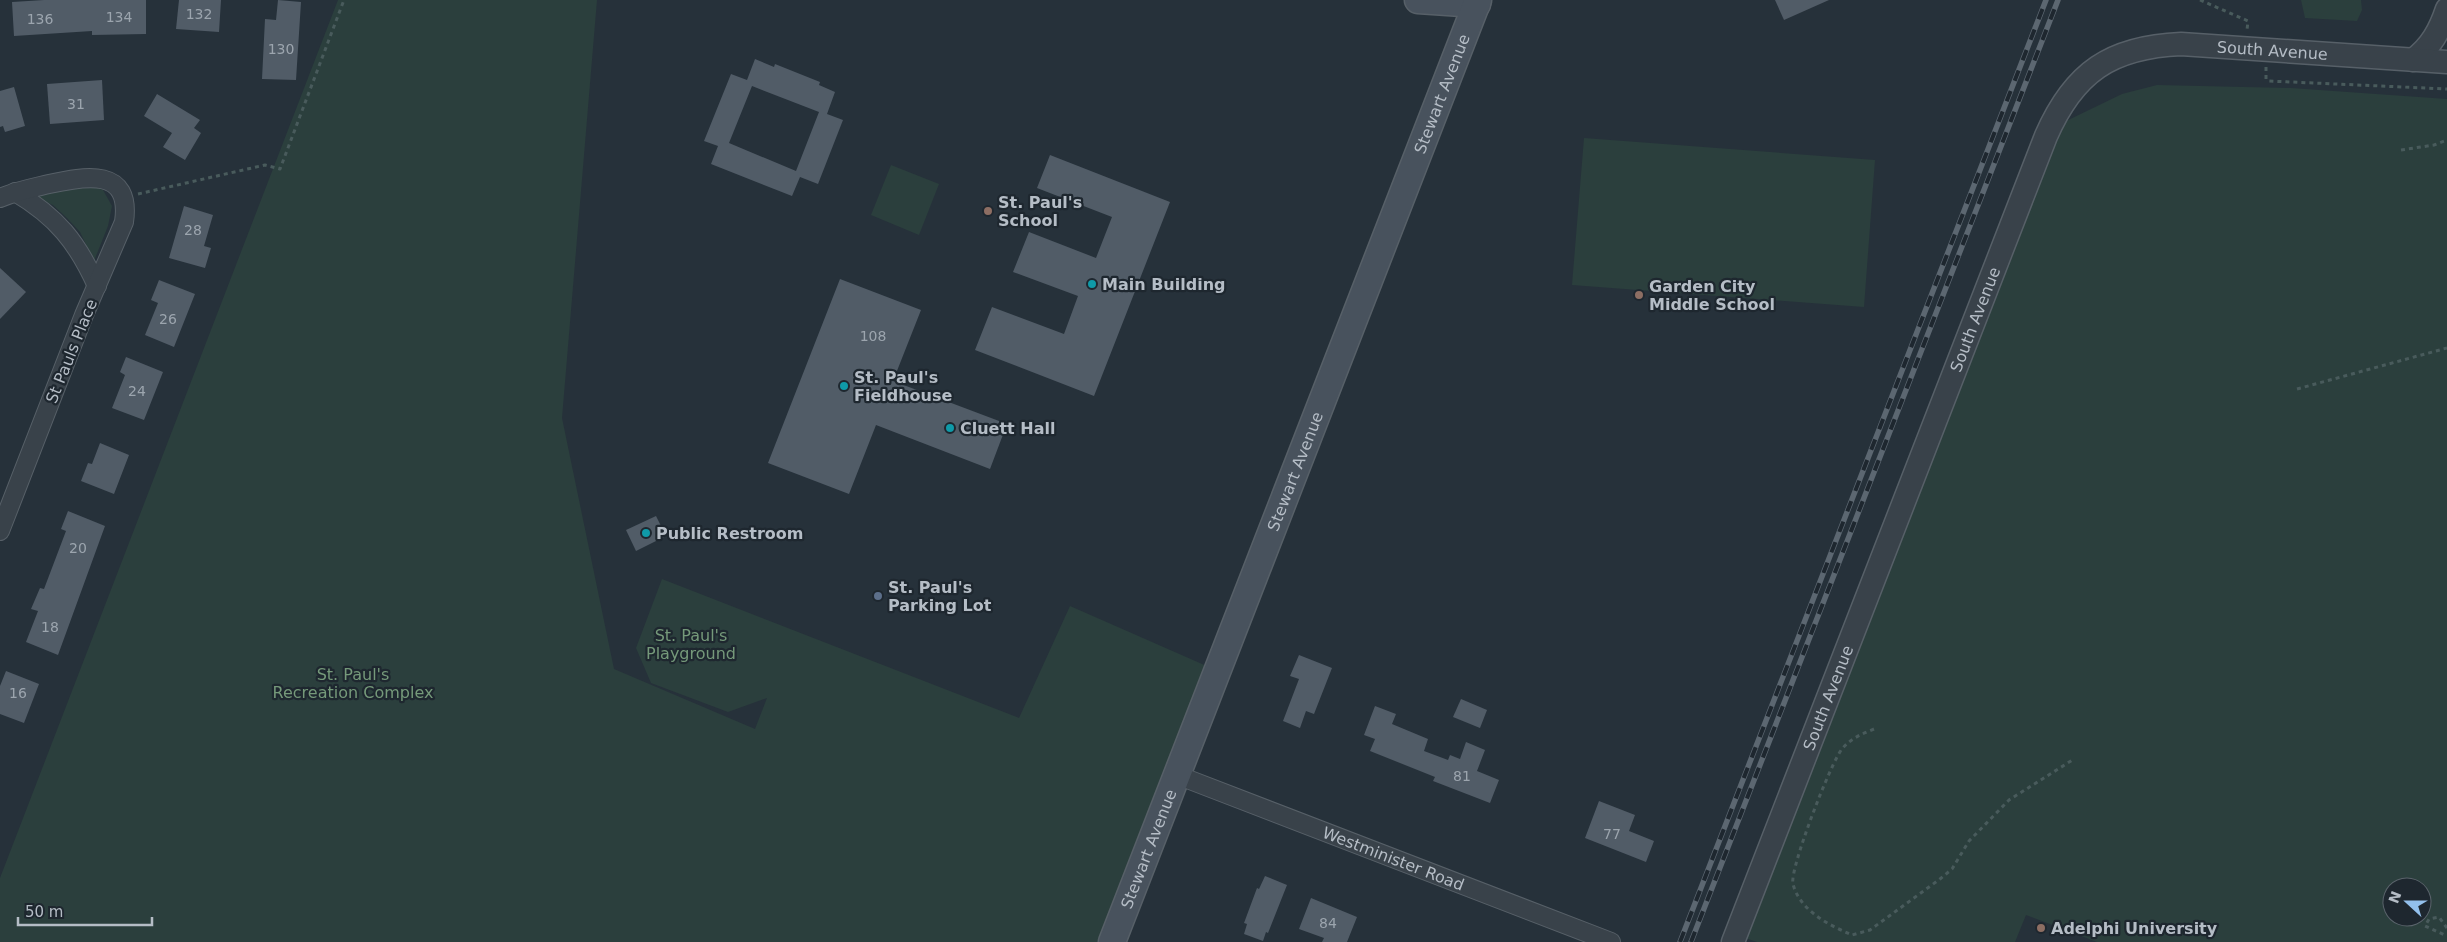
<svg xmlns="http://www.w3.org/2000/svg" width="2447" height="942" viewBox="0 0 2447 942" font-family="'DejaVu Sans',sans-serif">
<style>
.green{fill:#2b3f3d;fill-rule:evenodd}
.building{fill:#515c67;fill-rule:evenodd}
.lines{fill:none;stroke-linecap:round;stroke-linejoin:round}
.minor-casing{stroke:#576068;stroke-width:20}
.tertiary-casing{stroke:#576068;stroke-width:25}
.secondary-casing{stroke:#576068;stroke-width:29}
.path{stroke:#495b5c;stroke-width:3;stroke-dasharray:4 4;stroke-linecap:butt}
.minor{stroke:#39424a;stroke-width:18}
.tertiary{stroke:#39424a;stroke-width:22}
.secondary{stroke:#48525d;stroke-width:26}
.rail-casing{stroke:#5c6771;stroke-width:5.5}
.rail{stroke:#1e272f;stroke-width:4;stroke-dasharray:11;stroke-linecap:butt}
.education-dot{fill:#8d6e63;stroke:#1e272f;stroke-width:2}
.culture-dot{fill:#0f9aa8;stroke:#1e272f;stroke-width:2}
.service-dot{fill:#5c6f8a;stroke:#1e272f;stroke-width:2}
.labels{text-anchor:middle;stroke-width:4.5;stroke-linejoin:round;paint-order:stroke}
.number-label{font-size:14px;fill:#9ca5ae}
.street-label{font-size:16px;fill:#b5bdc6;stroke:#1e272f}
.poi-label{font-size:16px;font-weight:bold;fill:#b5bdc6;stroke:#1e272f;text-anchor:start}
.park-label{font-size:16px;fill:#75997a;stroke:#1e272f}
</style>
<rect width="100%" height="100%" fill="#26313a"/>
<g class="green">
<path d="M338 0H597L562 418 614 669 755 729 767 698 728 712 651 683 636 648 662 579 1019 718 1070 606 1218 671 1113 942H0V878Z"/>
<path d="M2301 0H2361L2362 10 2357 21 2305 18Z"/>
<path d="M2157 85 2291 88 2447 99V942H2097L2026 915 2015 942H1757L1736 935 2060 124 2122 94ZM2392 887H2422V917H2392Z"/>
<path d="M1584 138 1875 160 1864 307 1572 285Z"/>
<path d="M891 165 939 184 919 235 871 215Z"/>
<path d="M94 186 103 190 112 206 108 226 94 261 80 232 67 218 53 205 36 198 35 194Z"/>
</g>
<g class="building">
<path d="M44 0H146V34L92 35V31L14 36 12 2Z"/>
<path d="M179 0H221L219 32 176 29Z"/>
<path d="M278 0 301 2 296 80 262 79 265 19 276 20Z"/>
<path d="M1775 0H1829L1784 20Z"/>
<path d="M755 59 774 67 775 64 820 82 819 85 835 92 827 114 843 120 818 184 800 177 792 196 711 164 718 146 704 141 731 74 747 80ZM752 86 819 112 796 171 729 143Z"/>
<path d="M102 80 104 120 50 124 47 84Z"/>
<path d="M14 87 25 126 5 132 3 126 0 127V91Z"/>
<path d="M157 94 200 120 194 128 201 133 185 160 163 147 172 133 144 116Z"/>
<path d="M1050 155 1170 202 1094 396 975 350 992 307 1064 334 1078 296 1013 272 1029 232 1096 258 1112 217 1037 188Z"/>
<path d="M184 206 213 215 204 246 211 248 205 268 169 258Z"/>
<path d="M0 268 26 292 0 319Z"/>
<path d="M840 279 921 310 893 381 1007 424 990 469 876 425 849 494 768 463Z"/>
<path d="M159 280 195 294 174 347 145 335 158 303 151 300Z"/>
<path d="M126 357 163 372 144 420 112 408 125 375 120 372Z"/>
<path d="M100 443 129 455 114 494 81 481 88 463 92 464Z"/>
<path d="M68 511 105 526 58 655 26 642 38 611 31 609 40 588 44 589 66 531 61 529Z"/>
<path d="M656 516 666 536 636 551 626 530Z"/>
<path d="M1299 655 1332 668 1314 714 1306 711 1300 728 1283 721 1299 679 1290 676Z"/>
<path d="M6 671 39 684 24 723 0 714V686Z"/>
<path d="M1461 699 1487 710 1480 728 1453 717Z"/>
<path d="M1375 706 1396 714 1392 724 1428 739 1424 751 1448 760 1450 755 1460 759 1466 742 1485 750 1477 771 1499 780 1490 803 1433 781 1435 777 1370 751 1375 739 1364 735Z"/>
<path d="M1599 801 1635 815 1629 831 1654 841 1646 862 1585 838Z"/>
<path d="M1265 876 1287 885 1268 933 1266 932 1263 941 1244 934 1247 924 1244 923 1257 888 1259 889Z"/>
<path d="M1311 898 1357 917 1347 942H1322L1324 938 1299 929Z"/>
</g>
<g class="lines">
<g class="minor-casing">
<g id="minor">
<path d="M15 192C57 217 77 242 97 286"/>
<path d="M0 198C16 191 32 188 49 184 85 176 132 167 124 222L84 315 0 531"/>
<path id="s1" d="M1177 775 1611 942"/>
</g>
</g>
<g class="tertiary-casing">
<g id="tertiary">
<path d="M2413 60C2431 47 2440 30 2447 9"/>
<path id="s2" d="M1733 942 2046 136C2074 72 2111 47 2181 44L2447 62"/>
</g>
</g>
<g class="secondary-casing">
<g id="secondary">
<path d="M1418 0 1477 4"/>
<path id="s3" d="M1112 942 1478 0"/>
</g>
</g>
<g class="path">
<path d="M2200 0 2248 21 2247 30"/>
<path d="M2266 67V79L2269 81 2447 89"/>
<path d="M2401 150 2434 145 2447 140"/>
<path d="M138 194 265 165 280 169 344 0"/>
<path d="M2297 389 2447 348"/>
<path d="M1874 729C1862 734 1851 738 1842 749 1831 762 1789 870 1793 884 1800 911 1829 925 1852 935L1870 930 1940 879 1952 869 1969 841 2009 800 2074 759"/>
<path d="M2447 928 2439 917 2429 919 2425 926 2447 936"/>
</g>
<use href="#minor" class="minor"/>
<use href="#tertiary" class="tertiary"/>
<use href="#secondary" class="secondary"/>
<g class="rail-casing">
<g id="rail">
<path d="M1680 942 2046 0"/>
<path d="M1691 942 2058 0"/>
</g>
</g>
<use href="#rail" class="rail"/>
</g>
<g class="education-dot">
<circle cx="988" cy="211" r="5"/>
<circle cx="1639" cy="295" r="5"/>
<circle cx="2041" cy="928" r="5"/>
</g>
<g class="culture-dot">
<circle cx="1092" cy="284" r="5"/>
<circle cx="844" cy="386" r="5"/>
<circle cx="950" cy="428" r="5"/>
<circle cx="646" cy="533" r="5"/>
</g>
<circle class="service-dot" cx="878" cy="596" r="5"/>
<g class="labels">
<g class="number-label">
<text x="199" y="19">132</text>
<text x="119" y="22">134</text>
<text x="40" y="24">136</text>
<text x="281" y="54">130</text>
<text x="76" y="109">31</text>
<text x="193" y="235">28</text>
<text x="168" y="324">26</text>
<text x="873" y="341">108</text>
<text x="137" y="396">24</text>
<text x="78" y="553">20</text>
<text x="50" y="632">18</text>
<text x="18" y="698">16</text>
<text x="1462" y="781">81</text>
<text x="1612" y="839">77</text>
<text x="1328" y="928">84</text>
</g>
<g class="street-label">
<text dy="6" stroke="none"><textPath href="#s2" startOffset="1131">South Avenue</textPath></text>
<text dy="6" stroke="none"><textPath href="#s3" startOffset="910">Stewart Avenue</textPath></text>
<text dy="6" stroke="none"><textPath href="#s2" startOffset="668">South Avenue</textPath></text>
<text transform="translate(71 351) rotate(-68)" y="6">St Pauls Place</text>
<text dy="6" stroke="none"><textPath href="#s3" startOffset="505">Stewart Avenue</textPath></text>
<text dy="6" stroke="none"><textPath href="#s2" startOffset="262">South Avenue</textPath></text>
<text dy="6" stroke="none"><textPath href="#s3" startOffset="100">Stewart Avenue</textPath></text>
<text dy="6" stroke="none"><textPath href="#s1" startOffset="232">Westminister Road</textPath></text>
</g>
<g class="poi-label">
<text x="998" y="208">St. Paul's<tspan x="998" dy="18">School</tspan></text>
<text x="1102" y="290">Main Building</text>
<text x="1649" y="292">Garden City<tspan x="1649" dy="18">Middle School</tspan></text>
<text x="854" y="383">St. Paul's<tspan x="854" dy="18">Fieldhouse</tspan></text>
<text x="960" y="434">Cluett Hall</text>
<text x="656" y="539">Public Restroom</text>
<text x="888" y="593">St. Paul's<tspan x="888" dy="18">Parking Lot</tspan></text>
<text x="2051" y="934">Adelphi University</text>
</g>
<g class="park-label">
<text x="691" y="641">St. Paul's<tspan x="691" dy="18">Playground</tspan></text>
<text x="353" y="680">St. Paul's<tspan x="353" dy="18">Recreation Complex</tspan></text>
</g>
</g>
<g transform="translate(2407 902) rotate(291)"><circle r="24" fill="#1e272f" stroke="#5a636b"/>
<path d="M0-4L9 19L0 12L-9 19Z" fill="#93c0ec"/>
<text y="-8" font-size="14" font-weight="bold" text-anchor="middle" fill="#b5bdc6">N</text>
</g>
<path d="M18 917v8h134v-8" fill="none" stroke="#b5bdc6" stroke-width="2.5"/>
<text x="25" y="917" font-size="15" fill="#b5bdc6" stroke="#1e272f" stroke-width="4" paint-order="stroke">50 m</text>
</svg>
